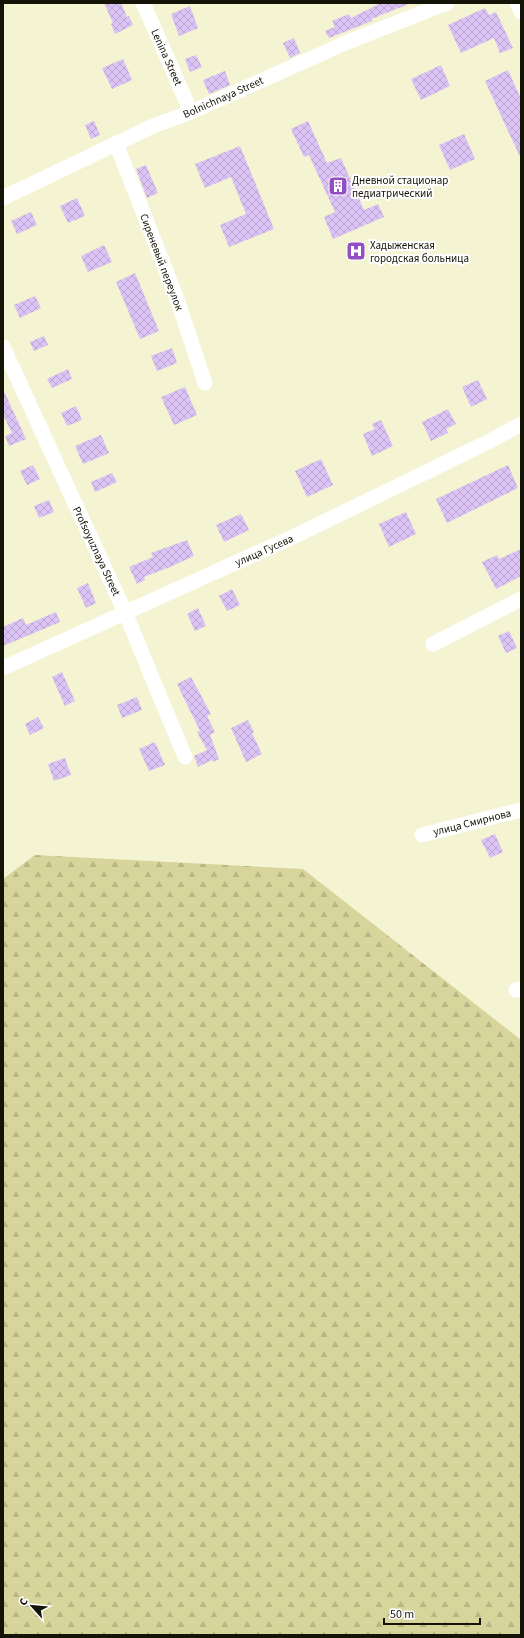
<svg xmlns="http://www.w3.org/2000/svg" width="524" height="1638" viewBox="0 0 524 1638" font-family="'Source Sans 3',sans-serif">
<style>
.forest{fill:url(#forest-firs)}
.building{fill:url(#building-cross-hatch)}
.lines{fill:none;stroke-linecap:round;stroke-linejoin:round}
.street{stroke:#fff;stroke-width:15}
.labels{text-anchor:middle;stroke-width:4;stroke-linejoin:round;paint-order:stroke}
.street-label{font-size:11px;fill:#141308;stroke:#fff}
.poi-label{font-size:11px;fill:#141308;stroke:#fff;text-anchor:start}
</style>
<defs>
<pattern id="forest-firs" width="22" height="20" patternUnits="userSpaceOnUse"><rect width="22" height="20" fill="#d7d59c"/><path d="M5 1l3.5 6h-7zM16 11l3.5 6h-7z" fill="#b8b685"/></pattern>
<pattern id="building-cross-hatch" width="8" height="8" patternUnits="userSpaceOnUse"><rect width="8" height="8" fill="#dcc3f5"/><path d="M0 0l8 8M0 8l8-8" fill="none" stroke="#bca7d1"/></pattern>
</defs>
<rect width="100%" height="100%" fill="#f4f3d2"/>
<path class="forest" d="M35 855 303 869 521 1040V1635H3V879Z"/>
<g class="building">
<path d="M104 3H121L127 17 129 16 133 25 115 34 111 24 113 23Z"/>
<path d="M381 3 409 4 371 19 372 21 329 38 325 31 335 27 332 21 349 14 351 18Z"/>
<path d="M190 6 198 28 179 36 171 14Z"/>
<path d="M485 8 489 15 496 12 513 48 500 53 494 38 461 53 448 25Z"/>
<path d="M294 38 300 53 290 58 283 43Z"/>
<path d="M196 55 202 67 190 72 185 59Z"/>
<path d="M123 59 132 80 112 89 102 68Z"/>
<path d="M441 65 450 86 421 100 411 79Z"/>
<path d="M508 70 521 99V159L485 81Z"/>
<path d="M225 71 230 85 209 94 203 80Z"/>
<path d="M94 121 100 135 91 139 85 125Z"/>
<path d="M308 121 327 163 341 158 364 210 378 204 384 217 333 239 324 217 335 212 309 155 304 157 291 129Z"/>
<path d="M464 134 475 159 450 170 439 145Z"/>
<path d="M240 146 274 229 229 247 220 225 246 214 231 177 205 188 195 164Z"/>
<path d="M146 165 158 193 147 198 136 169Z"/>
<path d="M77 198 85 216 68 223 60 206Z"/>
<path d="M31 212 37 225 17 234 11 221Z"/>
<path d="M104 245 112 262 88 272 81 256Z"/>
<path d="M135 273 159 331 140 339 116 282Z"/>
<path d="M35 296 41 308 20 318 14 305Z"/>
<path d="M44 336 48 345 34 351 30 342Z"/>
<path d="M172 348 177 363 157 371 151 356Z"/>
<path d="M68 369 72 379 52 388 47 379Z"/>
<path d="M478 380 487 399 471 407 462 387Z"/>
<path d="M185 387 197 415 174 425 161 397Z"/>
<path d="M3 389 26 439 9 446 5 436 12 433 3 415Z"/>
<path d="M76 406 82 420 67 426 61 413Z"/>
<path d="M448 409 456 424 446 429 448 433 431 441 422 422Z"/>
<path d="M381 420 393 446 372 456 363 434 375 429 372 424Z"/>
<path d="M101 435 109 453 83 464 75 446Z"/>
<path d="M321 459 333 485 307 497 295 471Z"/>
<path d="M33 465 40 479 27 485 20 471Z"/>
<path d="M508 465 518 488 447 523 436 499Z"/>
<path d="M112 473 117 482 95 492 91 482Z"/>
<path d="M49 500 54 512 39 518 34 506Z"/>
<path d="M406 512 416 534 389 547 379 524Z"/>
<path d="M241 514 249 530 224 542 216 525Z"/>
<path d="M187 540 194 556 170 567 144 577 145 580 137 584 129 567 153 557 151 553Z"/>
<path d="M521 549V576L496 589 482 562 497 555 499 559Z"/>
<path d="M88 583 96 603 86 608 77 588Z"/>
<path d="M232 589 240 605 227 611 219 596Z"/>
<path d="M198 608 206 626 195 631 187 614Z"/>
<path d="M56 612 60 622 3 646V627L23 618 26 625Z"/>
<path d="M509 631 517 648 506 653 498 636Z"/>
<path d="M62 672 75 701 65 706 52 677Z"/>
<path d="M191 677 211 714 207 716 215 732 210 735 219 759 213 762 212 760 198 767 194 756 207 750 197 732 200 731 177 684Z"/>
<path d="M137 697 142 710 122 718 117 705Z"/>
<path d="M38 717 44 728 30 735 25 724Z"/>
<path d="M248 720 254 732 252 733 262 754 246 762 231 728Z"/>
<path d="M155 742 165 765 149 771 139 749Z"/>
<path d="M65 758 71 775 54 781 48 764Z"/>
<path d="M495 834 503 852 490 858 481 840Z"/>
</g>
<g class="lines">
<g class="street">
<path d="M143 3 191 112"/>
<path d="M517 3 521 12"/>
<path d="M116 143 177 299 205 383"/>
<path d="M3 198 153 126 191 112 350 41 447 3"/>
<path d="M3 347 125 612 185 757"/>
<path d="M433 644 521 599"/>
<path d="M3 668 297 535 492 440 521 424"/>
<path d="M422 835 521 810"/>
<path d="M516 990 521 989"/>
</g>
</g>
<defs>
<g id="building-square" transform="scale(1)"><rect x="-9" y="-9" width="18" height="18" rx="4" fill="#914fc3" stroke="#fff"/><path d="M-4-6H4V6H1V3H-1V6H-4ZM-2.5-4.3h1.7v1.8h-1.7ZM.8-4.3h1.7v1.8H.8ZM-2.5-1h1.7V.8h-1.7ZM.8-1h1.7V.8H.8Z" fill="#fff"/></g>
<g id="hospital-square" transform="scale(1)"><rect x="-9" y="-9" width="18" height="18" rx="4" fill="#914fc3" stroke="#fff"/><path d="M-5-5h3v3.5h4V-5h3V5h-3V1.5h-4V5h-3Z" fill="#fff"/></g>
</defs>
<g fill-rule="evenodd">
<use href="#building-square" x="338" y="186"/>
<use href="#hospital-square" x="356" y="251"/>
</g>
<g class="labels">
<g class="street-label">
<text transform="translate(167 57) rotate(66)" y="4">Lenina Street</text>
<text transform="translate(223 97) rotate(-24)" y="4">Bolnichnaya Street</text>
<text transform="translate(162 262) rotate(69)" y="4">Сиреневый переулок</text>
<text transform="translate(264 550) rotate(-24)" y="4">улица Гусева</text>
<text transform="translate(97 551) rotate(65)" y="4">Profsoyuznaya Street</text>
<text transform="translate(472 822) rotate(-14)" y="4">улица Смирнова</text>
</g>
<g class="poi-label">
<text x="352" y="184">Дневной стационар<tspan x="352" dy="13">педиатрический</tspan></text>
<text x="370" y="249">Хадыженская<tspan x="370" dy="13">городская больница</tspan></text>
</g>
</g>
<rect width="524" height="1638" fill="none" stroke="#141308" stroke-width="8"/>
<g transform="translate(32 1606) rotate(297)" stroke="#ffffff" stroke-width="3" paint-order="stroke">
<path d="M0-3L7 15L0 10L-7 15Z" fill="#141308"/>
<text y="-6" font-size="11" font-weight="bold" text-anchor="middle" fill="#141308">С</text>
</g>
<path d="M384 1618v6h96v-6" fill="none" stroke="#141308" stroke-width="2"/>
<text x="390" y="1618" font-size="12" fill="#141308" stroke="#ffffff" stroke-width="3" paint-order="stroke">50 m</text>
</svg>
